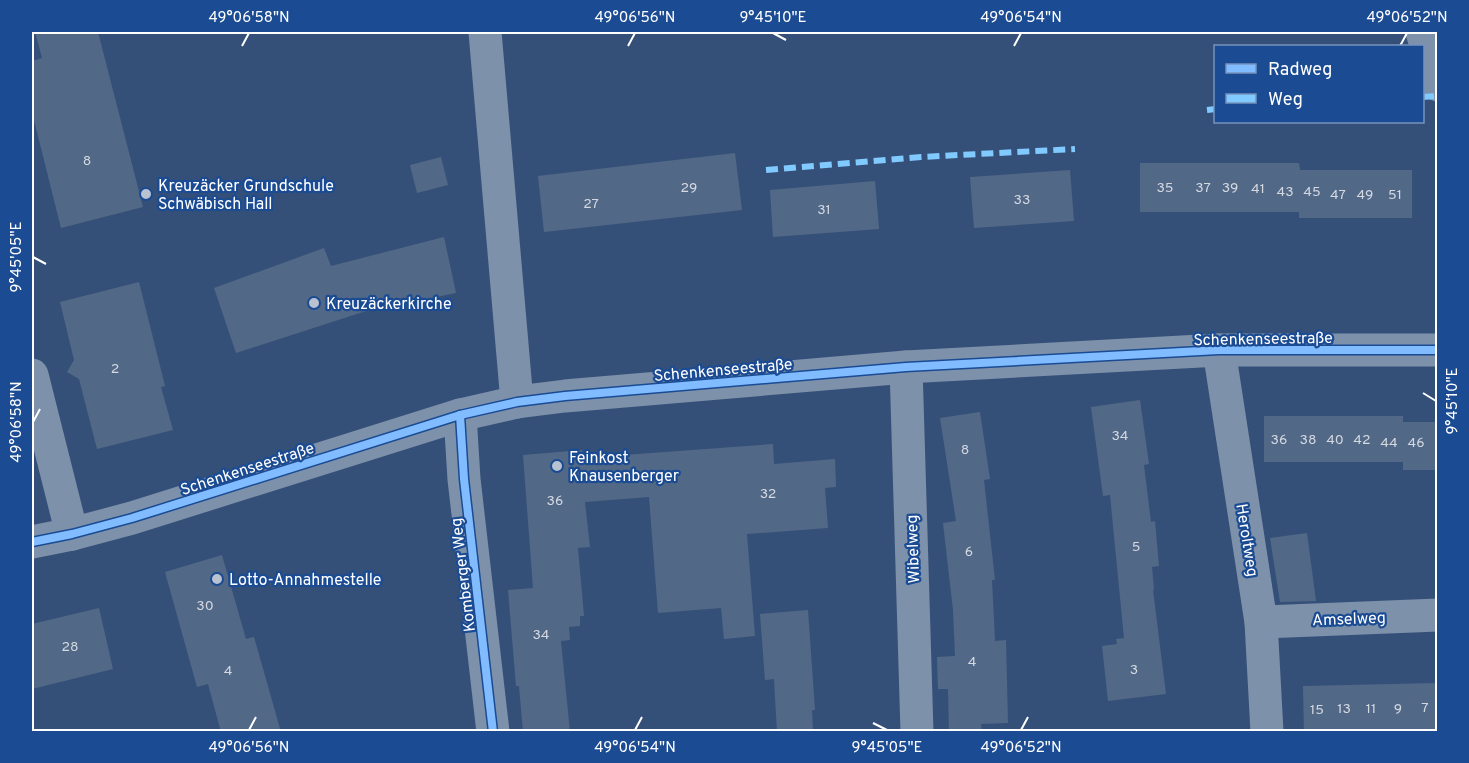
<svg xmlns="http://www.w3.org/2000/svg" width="1469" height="763" viewBox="0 0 1469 763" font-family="Overpass,sans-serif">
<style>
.building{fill:#526887}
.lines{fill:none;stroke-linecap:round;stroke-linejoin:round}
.minor{stroke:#7e91ab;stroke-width:33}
.quiet{stroke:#80caff;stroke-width:6;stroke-dasharray:12 6;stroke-linecap:butt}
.cycleway-casing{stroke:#1a4b93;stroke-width:11}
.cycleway{stroke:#80bcff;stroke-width:8}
.ticks{fill:none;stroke:#fff;stroke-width:2}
.poi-dot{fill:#b8c2d0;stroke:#1a4b93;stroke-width:2}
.labels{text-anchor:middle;stroke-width:4.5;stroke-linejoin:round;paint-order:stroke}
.number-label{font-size:14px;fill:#d4d9e1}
.poi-label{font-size:16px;fill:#fff;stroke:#1a4b93;text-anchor:start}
.street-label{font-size:16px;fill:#fff;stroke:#1a4b93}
.neatline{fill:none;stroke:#fff;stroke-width:2}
.ticks-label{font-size:15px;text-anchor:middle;fill:#fff}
</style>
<rect width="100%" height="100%" fill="#355078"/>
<g class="building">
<path d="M35 32H98L143 207 61 228 32 112V61L42 58Z"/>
<path d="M735 153 742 210 544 232 538 176Z"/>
<path d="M441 157 448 185 417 193 410 165Z"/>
<path d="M1140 163H1299L1300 170H1412V218H1299V212H1140Z"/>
<path d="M1070 170 1074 221 974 228 970 177Z"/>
<path d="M875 181 879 229 773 237 770 190Z"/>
<path d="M444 237 456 293 363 312 236 353 214 288 324 248 331 266Z"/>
<path d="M139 282 165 386 161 387 173 430 97 449 79 379 67 372 74 360 60 302Z"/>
<path d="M1140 400 1149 464 1144 465 1151 522 1155 521 1159 566 1152 567 1154 589 1153 590 1166 694 1108 701 1102 646 1117 644 1116 639 1124 638 1110 495 1103 496 1091 407Z"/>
<path d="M980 412 990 479 984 480 995 580H992L995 641 1006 640 1008 723 981 724 982 732H949L948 689H938L937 657 955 656 953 610 943 523 956 521 940 418Z"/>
<path d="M1264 416H1403V422H1437V470H1403V462H1264Z"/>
<path d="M773 444 774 464 835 459 836 487 825 488 828 528 747 534 755 636 724 639 721 608 658 613 649 497 585 502 590 547 578 548 584 616H580V626L569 627 570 640 561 641 570 732H523L519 686H516L508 590 533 588 523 455 582 450 583 458Z"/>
<path d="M1307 533 1316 601 1280 602 1270 538Z"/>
<path d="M222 555 246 639 254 637 281 732H221L208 684 197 687 165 572Z"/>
<path d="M99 608 113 669 32 689V624Z"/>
<path d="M808 610 815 710H812L813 732H777L774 679 765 680 760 614Z"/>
<path d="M1437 683V730L1304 732 1303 686Z"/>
</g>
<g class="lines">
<g class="minor">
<path d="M485 32 517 402"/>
<path d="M1422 32 1438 85"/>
<path d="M1219 350 1261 622 1267 732"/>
<path d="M906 367 917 732"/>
<path d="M32 375 72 534"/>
<path d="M460 415 464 479 493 732"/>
<path d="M32 542 72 534 132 518 460 415 517 402 565 396 906 367 1219 350H1438"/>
<path d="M1261 622 1438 615"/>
</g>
<g class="quiet">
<path d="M1422 97 1438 96"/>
<path d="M1207 110 1216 109"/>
<path d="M766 170 921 157 1075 149"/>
</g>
<g class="cycleway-casing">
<g id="cycleway">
<path d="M460 415 464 479 493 732"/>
<path d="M32 542 72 534 132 518 460 415 517 402 565 396 906 367 1219 350H1438"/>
</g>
</g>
<use href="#cycleway" class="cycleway"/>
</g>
<path class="ticks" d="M773 33 786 40M242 46 249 33M628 46 635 33M1014 46 1021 33M1400 46 1407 33M33 257 46 264M1423 393 1436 401M33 422 40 409M873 723 887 730M249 730 256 717M635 730 642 717M1021 730 1028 717"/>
<g class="poi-dot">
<circle cx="146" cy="194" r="6"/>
<circle cx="314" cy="303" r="6"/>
<circle cx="557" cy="466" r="6"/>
<circle cx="217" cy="579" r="6"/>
</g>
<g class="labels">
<g class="number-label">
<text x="87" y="165">8</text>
<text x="689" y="192">29</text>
<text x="1165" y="192">35</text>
<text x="1203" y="192">37</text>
<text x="1230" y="192">39</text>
<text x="1258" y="193">41</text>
<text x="1285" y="196">43</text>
<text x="1312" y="196">45</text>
<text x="1338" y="199">47</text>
<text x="1365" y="199">49</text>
<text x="1395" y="199">51</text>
<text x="1022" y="204">33</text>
<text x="591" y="208">27</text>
<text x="824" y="214">31</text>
<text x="115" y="373">2</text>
<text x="1120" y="440">34</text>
<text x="1279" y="444">36</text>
<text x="1308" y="444">38</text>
<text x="1335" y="444">40</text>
<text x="1362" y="444">42</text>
<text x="1389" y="447">44</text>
<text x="1416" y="447">46</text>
<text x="965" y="454">8</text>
<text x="768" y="498">32</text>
<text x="555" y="505">36</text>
<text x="1136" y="551">5</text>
<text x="969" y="556">6</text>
<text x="205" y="610">30</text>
<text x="541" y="639">34</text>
<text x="70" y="651">28</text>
<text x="972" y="666">4</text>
<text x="1134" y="674">3</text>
<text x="228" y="675">4</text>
<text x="1425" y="712">7</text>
<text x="1344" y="713">13</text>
<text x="1371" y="713">11</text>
<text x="1398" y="713">9</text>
<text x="1317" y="714">15</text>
</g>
<g class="poi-label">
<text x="158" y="191">Kreuzäcker Grundschule<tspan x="158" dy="18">Schwäbisch Hall</tspan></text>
<text x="326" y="309">Kreuzäckerkirche</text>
<text x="569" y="463">Feinkost<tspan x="569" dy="18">Knausenberger</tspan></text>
<text x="229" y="585">Lotto-Annahmestelle</text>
</g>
<g class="street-label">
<text transform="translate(1263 338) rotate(-1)" y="6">Schenkenseestraße</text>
<text transform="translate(723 369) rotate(-5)" y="6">Schenkenseestraße</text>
<text transform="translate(247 468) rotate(-18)" y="6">Schenkenseestraße</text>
<text transform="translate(1248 540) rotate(81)" y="6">Heroltweg</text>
<text transform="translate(912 549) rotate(-92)" y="6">Wibelweg</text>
<text transform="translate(462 575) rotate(-97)" y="6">Komberger Weg</text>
<text transform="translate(1349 618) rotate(-2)" y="6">Amselweg</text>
</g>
</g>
<rect width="1469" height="763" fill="none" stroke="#1a4b93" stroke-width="66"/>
<rect x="1214" y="45" width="210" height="78" fill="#1a4b93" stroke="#7693be" stroke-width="1.5"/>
<rect x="1226" y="64" width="30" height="9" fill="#80bcff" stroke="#7693be" stroke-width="1.5"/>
<text x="1268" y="75" font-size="18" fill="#ffffff">Radweg</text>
<rect x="1226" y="94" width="30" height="9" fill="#80caff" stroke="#7693be" stroke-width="1.5"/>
<text x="1268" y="105" font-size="18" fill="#ffffff">Weg</text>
<rect x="33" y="33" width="1403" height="697" class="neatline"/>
<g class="ticks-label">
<text x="249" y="22">49°06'58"N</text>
<text x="635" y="22">49°06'56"N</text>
<text x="773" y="22">9°45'10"E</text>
<text x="1021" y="22">49°06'54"N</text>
<text x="1407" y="22">49°06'52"N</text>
<text transform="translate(16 257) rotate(-90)" y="5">9°45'05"E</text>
<text transform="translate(1452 401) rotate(-90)" y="5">9°45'10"E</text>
<text transform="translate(16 422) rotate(-90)" y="5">49°06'58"N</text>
<text x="249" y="752">49°06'56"N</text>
<text x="635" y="752">49°06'54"N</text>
<text x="887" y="752">9°45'05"E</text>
<text x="1021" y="752">49°06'52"N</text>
</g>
</svg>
